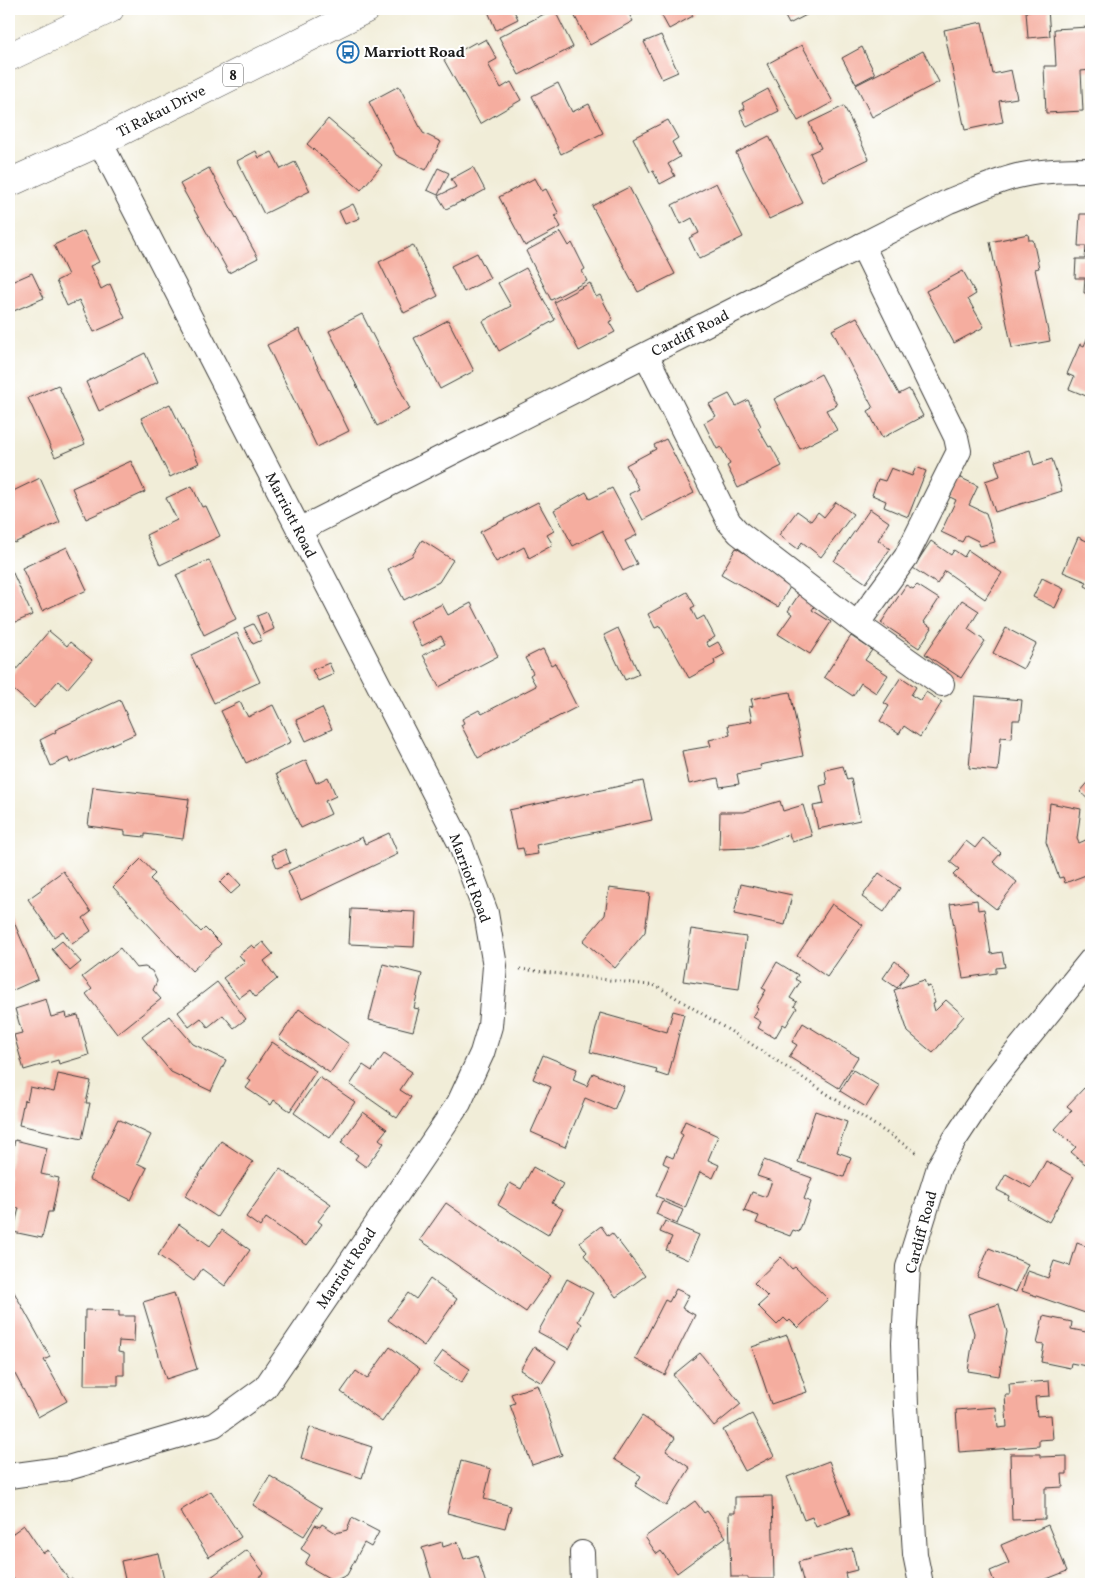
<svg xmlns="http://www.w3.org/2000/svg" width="1100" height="1593" viewBox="0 0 1100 1593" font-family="Vollkorn,serif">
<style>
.building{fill:#f5ad9f}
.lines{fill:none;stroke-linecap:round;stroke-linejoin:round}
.minor-casing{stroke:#3c3b38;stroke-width:26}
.primary-casing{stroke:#3c3b38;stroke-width:29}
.path{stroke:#3c3b38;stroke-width:3;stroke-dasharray:1 4;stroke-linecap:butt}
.minor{stroke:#fff;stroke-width:24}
.primary{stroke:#fff;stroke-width:28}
.labels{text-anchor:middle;stroke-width:4;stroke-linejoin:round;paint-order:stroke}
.shield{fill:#fff;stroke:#606060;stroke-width:1}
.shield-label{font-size:14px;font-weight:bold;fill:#1c1c1c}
.poi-label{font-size:15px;font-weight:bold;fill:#1c1c1c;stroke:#fff;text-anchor:start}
.street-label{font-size:15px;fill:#1c1c1c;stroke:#fff}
</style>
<rect width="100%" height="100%" fill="#fff"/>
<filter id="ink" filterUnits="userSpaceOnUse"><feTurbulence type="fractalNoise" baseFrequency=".02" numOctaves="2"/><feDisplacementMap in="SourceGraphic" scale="10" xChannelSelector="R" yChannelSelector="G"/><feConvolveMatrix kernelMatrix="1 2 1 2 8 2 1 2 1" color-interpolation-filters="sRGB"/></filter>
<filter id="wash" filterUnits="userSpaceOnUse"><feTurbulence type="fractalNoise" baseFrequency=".0096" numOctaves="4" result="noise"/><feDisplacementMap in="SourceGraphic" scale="20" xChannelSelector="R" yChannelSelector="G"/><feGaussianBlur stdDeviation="1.12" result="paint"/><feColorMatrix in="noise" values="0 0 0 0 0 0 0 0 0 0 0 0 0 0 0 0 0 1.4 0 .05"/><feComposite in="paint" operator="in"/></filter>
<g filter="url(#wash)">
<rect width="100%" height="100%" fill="#f1edd8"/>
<g id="blocks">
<g class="building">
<path d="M487 9H513L518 19 496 30Z"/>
<path d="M554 9 573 47 519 75 499 37Z"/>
<path d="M571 9H626L633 21 590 45Z"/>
<path d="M658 9H689L693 16 669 29Z"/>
<path d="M781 9H818L789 24Z"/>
<path d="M1048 9 1050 36 1028 38 1026 11Z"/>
<path d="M982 22 993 74 1011 70 1017 98 999 101 1003 122 965 130 944 30Z"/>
<path d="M1089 27 1091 70 1081 71 1083 111 1046 113 1044 66H1056L1054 29Z"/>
<path d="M661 35 678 72 662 79 644 42Z"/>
<path d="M486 39 497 59 488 64 501 88 511 82 521 100 480 124 444 60 476 42 477 44Z"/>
<path d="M802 45 833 102 798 121 767 64Z"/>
<path d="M862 47 875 74 856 84 842 58Z"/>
<path d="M923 51 939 82 872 117 856 85Z"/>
<path d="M558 83 572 112 589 104 603 133 561 154 532 96Z"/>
<path d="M399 86 423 133 441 142 426 170 396 155 369 102Z"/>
<path d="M768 89 779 111 747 127 740 111 745 109 742 103Z"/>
<path d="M844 106 869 159 823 181 810 153 821 148 809 123Z"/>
<path d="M328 119 382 165 361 190 307 144Z"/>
<path d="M668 120 678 138 672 142 680 157 668 164 675 176 660 184 653 171 650 172 633 138Z"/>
<path d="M769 136 803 203 769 219 736 153Z"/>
<path d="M256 151 259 158 272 152 281 169 295 162 310 191 264 214 237 161Z"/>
<path d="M473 167 485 190 463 202 462 201 446 209 438 196 456 187 451 179Z"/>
<path d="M209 168 258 258 229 273 180 184Z"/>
<path d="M438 168 449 173 438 195 427 190Z"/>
<path d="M535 178 542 191 546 189 559 214 555 216 561 227 525 246 499 197Z"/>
<path d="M716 183 743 237 699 259 689 238 699 233 692 218 681 224 672 205Z"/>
<path d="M629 187 675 274 638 292 592 206Z"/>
<path d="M353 204 360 218 345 224 339 211Z"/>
<path d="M1080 214H1091V293H1084L1085 278H1075L1076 259H1085L1086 246H1078Z"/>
<path d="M84 231 99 262 90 266 101 289 110 284 125 318 94 332 79 300 67 306 56 281 68 275 54 245Z"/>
<path d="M561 232 569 246 572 243 585 269 582 271 587 281 551 300 526 251Z"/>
<path d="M1028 234 1029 240H1033L1039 268 1035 269 1050 341 1012 348 990 242Z"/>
<path d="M413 245 438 296 404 313 379 262Z"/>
<path d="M477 253 490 278 464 292 451 266Z"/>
<path d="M526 268 555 320 499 351 483 321 511 306 498 283Z"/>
<path d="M963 271 976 294 968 299 984 327 954 343 926 291Z"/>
<path d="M32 273 44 298 9 313V283Z"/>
<path d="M590 283 596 297 600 295 613 320 609 322 615 332 579 351 554 302Z"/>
<path d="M362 314 410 409 377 426 329 331Z"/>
<path d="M857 317 899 394 909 389 923 416 882 438 868 411 873 408 832 330Z"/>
<path d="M448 320 474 371 440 389 414 338Z"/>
<path d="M299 329 349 431 317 447 267 345Z"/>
<path d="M1091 329V398L1069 389 1074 377 1067 374 1080 344 1084 346Z"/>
<path d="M145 353 158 382 99 411 86 382Z"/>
<path d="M821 374 837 405 826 410 837 430 800 449 774 399Z"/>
<path d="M58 385 85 444 55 457 28 398Z"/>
<path d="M729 394 736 406 748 400 761 426 758 428 769 447 771 446 782 466 738 488 727 466 730 464 721 447 717 449 704 423 716 416 709 404Z"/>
<path d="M170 404 199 463 170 477 141 418Z"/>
<path d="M666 439 694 493 643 520 629 494 639 489 626 465 656 449 654 445Z"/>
<path d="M1030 450 1034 465 1052 459 1062 491 995 512 985 481 1000 476 995 461Z"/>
<path d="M131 461 145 492 86 519 72 488Z"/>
<path d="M916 467 926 471 908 517 884 507 886 501 872 495 878 479 885 481 891 468 912 476Z"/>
<path d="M959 477 978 486 969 505 986 513 995 542 980 546 978 541 966 535 962 542 941 532 956 500 950 497Z"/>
<path d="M40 478 60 522 14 543 9 531V493Z"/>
<path d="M192 486 202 507 206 506 220 536 160 565 146 535 177 520 166 498Z"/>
<path d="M612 488 637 535 625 541 637 564 623 571 602 531 573 546 554 510 586 492 590 499Z"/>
<path d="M538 502 554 531 547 535 553 545 529 558 524 547 496 562 480 532Z"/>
<path d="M836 502 853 514 821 557 802 542 798 549 779 535 797 511 811 521 818 512 824 517Z"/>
<path d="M870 509 889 522 878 540 890 549 866 583 834 561Z"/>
<path d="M1078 537 1091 543V589L1085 586 1087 582 1063 572Z"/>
<path d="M422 540 453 560 439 582 404 600 388 569 412 556Z"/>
<path d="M931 541 951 555 954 550 964 557 968 550 1002 573 985 599 945 571 937 584 913 568Z"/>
<path d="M67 547 87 590 42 611 22 568Z"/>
<path d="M736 548 793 582 778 607 721 574Z"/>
<path d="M209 560 236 619 204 635 176 575Z"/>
<path d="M12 571 32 615 9 625V573Z"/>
<path d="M1042 578 1064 589 1055 608 1033 597Z"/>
<path d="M906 585 913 589 917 585 939 599 924 622 932 628 919 648 881 623Z"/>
<path d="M801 591 817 602 812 610 831 622 810 654 778 634 792 614 788 611Z"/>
<path d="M687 592 695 606 691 608 697 620 704 616 715 637 706 642 709 647 718 642 725 654 714 660 715 664 689 678 660 626 655 628 648 614Z"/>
<path d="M962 600 979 611 968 629 985 641 961 678 925 654Z"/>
<path d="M471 603 498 656 439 687 423 655 445 644 441 636 422 646 409 621 442 604 448 615Z"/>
<path d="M267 612 274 629 264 634 257 616Z"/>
<path d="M253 624 262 640 253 644 244 628Z"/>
<path d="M618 628 639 674 625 680 604 635Z"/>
<path d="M1006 628 1036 644 1023 669 993 653Z"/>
<path d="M49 631 67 646 70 642 92 660 67 689 58 681 34 708 9 686V678Z"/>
<path d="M237 633 260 682 214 703 191 655Z"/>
<path d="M851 636 872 650 865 660 888 675 876 693 861 683 853 696 824 677Z"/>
<path d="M543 649 551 665 555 663 577 707 478 758 461 725 464 723 462 719 479 710 482 714 536 686 530 675 533 673 525 658Z"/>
<path d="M329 663 334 674 318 681 312 670Z"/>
<path d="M901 677 916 687 911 695 921 701 926 692 942 702 920 737 904 726 899 734 880 721 889 706 884 703Z"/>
<path d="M790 692 803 756 760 765 761 769 737 774 739 784 720 787 718 778 689 784 682 751 711 746 709 740 730 735 728 725 752 721 749 707 753 706 751 699Z"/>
<path d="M975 696 1022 700 1020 720H1013L1012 738 1001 737 998 771 969 768Z"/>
<path d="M120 700 135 734 70 763 68 758 51 766 40 740 56 732 55 730Z"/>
<path d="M240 702 248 717 273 705 291 742 246 763 221 711Z"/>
<path d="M322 708 332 729 306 741 296 720Z"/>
<path d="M306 760 316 783 328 777 336 796 325 801 331 814 301 828 276 774Z"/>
<path d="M843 766 847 780 851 779 860 820 818 829 813 806 824 804 820 786 827 784 825 770Z"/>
<path d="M1091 779V802L1080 792Z"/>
<path d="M643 781 652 820 536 845 538 854 525 856 523 848 517 849 509 810Z"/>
<path d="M93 787 189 799 183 839 145 834V837L125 835V831L88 826Z"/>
<path d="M780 801 783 811 803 805 812 836 792 842 789 834 752 848 719 849 720 812H744Z"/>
<path d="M1050 803 1081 809 1077 839 1079 843 1088 839 1091 849V873L1065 883 1063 877 1059 878 1046 842Z"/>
<path d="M389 833 398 854 301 900 288 871 362 837 365 844Z"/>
<path d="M983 838 1001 853 993 862 1017 882 996 909 953 875 959 869 950 862 966 841 975 848Z"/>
<path d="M285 849 290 863 277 868 272 855Z"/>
<path d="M141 859 155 874 150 879 201 932 205 928 221 944 192 971 113 887Z"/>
<path d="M63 871 91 912 83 918 91 931 72 944 63 931 54 937 28 899 42 889 41 887Z"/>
<path d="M230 873 241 885 231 894 220 883Z"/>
<path d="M879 873 900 888 884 912 862 897Z"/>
<path d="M741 884 792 895 785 925 734 914Z"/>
<path d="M609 888 650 893 645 932 615 968 583 941 605 915Z"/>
<path d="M977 900 978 910 984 909 991 954 1002 952 1005 967 996 968V973L963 978 950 904Z"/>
<path d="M832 904 863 925 827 977 797 956Z"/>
<path d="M351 909 416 912 414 947 349 944Z"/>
<path d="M11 915 38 979 9 992V916Z"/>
<path d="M691 929 746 937 739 989 683 981Z"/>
<path d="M62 941 81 962 70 971 52 949Z"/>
<path d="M263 942 273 954 264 961 277 979 255 997 250 990 239 998 223 978 245 962 239 955 252 945 255 948Z"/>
<path d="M120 948 136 968 145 967 152 971 157 981 153 990 161 999 117 1034 86 994 92 989 82 977Z"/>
<path d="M895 961 909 972 897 988 883 978Z"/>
<path d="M777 962 798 975 795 979 800 982 790 998 797 1002 794 1006 797 1008 786 1026 783 1024 775 1038 758 1028 761 1022 753 1017 758 1009 756 1007 766 990 762 988Z"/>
<path d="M383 964 422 974 414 1008 419 1009 413 1031 369 1020Z"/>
<path d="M924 980 927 987 930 986 935 1003 933 1004 935 1011 946 1000 964 1016 933 1053 908 1032 894 990Z"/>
<path d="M217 982 246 1019 234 1028 223 1015 208 1027 201 1018 189 1027 178 1012Z"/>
<path d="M46 999 51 1017 66 1013 67 1018 78 1015 89 1055 59 1064 58 1060 24 1070 14 1035 22 1033 15 1009Z"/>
<path d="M299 1009 349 1044 330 1073 279 1038Z"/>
<path d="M673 1011 684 1014 668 1077 656 1073 657 1069 590 1052 600 1013 667 1032Z"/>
<path d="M169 1016 193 1044 226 1060 211 1091 171 1072 142 1037Z"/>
<path d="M803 1023 858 1057 839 1088 789 1057 797 1045 792 1042Z"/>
<path d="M272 1042 316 1071 290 1111 274 1100 271 1105 246 1088 251 1081 247 1079Z"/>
<path d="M384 1054 412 1072 400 1090 411 1097 397 1118 350 1085 363 1065 372 1071Z"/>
<path d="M543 1055 577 1069 573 1080 587 1086 593 1073 624 1086 614 1110 585 1098 565 1147 531 1132 551 1087 533 1079Z"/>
<path d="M853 1070 879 1086 866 1107 840 1091Z"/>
<path d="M58 1074 91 1081 86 1103H90L82 1139 19 1125 24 1100 27 1101 30 1087 54 1092Z"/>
<path d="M319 1077 355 1102 330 1138 294 1113Z"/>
<path d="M1084 1088 1091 1095V1157L1085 1164 1071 1152 1076 1147 1055 1129 1072 1110 1067 1106Z"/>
<path d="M815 1111 847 1122 837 1152 851 1157 844 1177 798 1162Z"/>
<path d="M363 1112 387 1129 379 1139 384 1143 366 1167 355 1159 358 1155 341 1143Z"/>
<path d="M118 1119 151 1135 137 1163 147 1168 131 1200 89 1179Z"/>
<path d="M685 1121 718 1136 708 1160 719 1165 713 1178 700 1172 685 1208 656 1196 669 1166 663 1163 666 1155 673 1158 683 1135 680 1133Z"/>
<path d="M15 1140 47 1148 41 1174 59 1178 52 1212H48L42 1238 13 1232 19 1208 9 1206V1183L10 1176 9 1175V1168Z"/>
<path d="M221 1141 253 1162 217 1217 185 1196Z"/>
<path d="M764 1160 812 1178 804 1199 810 1202 806 1213 799 1232 793 1230 790 1236 756 1223 759 1216 744 1211 752 1192 766 1197 772 1181 757 1176Z"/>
<path d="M1046 1161 1074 1177 1049 1222 1008 1199 1009 1196 997 1190 1006 1174 1031 1188Z"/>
<path d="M533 1167 563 1184 552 1203 563 1209 548 1235 498 1205 510 1183 521 1189Z"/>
<path d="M280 1169 331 1204 318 1221 322 1224 306 1246 266 1218 260 1227 246 1217Z"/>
<path d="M662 1201 683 1210 677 1224 656 1214Z"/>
<path d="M446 1203 551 1276 526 1312 420 1240Z"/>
<path d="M665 1221 699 1235 688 1260 666 1250 672 1237 660 1232Z"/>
<path d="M179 1224 210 1246 222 1230 250 1250 225 1286 202 1269 194 1281 158 1255Z"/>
<path d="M601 1226 608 1236 612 1233 645 1276 616 1297 584 1255 587 1252 580 1242Z"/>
<path d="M1077 1243 1091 1248V1315L1022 1291 1028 1271 1048 1278 1054 1261 1070 1266Z"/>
<path d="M989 1248 1028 1264 1016 1292 977 1277Z"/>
<path d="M781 1257 792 1269 795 1267 828 1299 798 1328 790 1320 788 1322 784 1318 777 1325 758 1306 768 1297 754 1283Z"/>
<path d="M430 1279 457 1299 424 1346 388 1320 408 1293 416 1299Z"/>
<path d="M567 1279 593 1293 578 1321 582 1324 569 1349 538 1332Z"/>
<path d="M9 1283 50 1357 44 1360 67 1401 38 1417 9 1363Z"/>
<path d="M676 1289 689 1295 682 1308 695 1315 665 1375 635 1359 665 1300 669 1302Z"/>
<path d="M174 1293 197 1369 166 1379 143 1302Z"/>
<path d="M999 1304 1007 1332 999 1376 968 1371 974 1333 968 1314Z"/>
<path d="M85 1310 119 1311V1316H135L134 1342 119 1341 118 1352 124 1353V1375H118V1385H84Z"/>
<path d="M1043 1316 1072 1322 1071 1329 1091 1333V1367L1071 1363 1070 1368 1041 1362 1044 1345 1037 1344Z"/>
<path d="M787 1335 807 1392 771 1404 752 1347Z"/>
<path d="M390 1347 420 1369 382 1422 341 1392 356 1371 367 1379Z"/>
<path d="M534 1347 556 1361 542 1383 520 1370Z"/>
<path d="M443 1351 470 1369 461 1383 433 1365Z"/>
<path d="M700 1353 741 1404 714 1426 673 1375Z"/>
<path d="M1049 1381 1050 1396 1035 1397 1037 1416 1051 1415 1053 1439 1039 1440V1446L959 1452 956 1410 996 1407 998 1428 1007 1427 1005 1395H1010L1009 1384Z"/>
<path d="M538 1385 562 1455 532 1465 510 1405 515 1403 511 1394Z"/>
<path d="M752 1414 774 1456 745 1471 723 1430Z"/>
<path d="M642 1416 675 1438 666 1451 690 1468 666 1506 635 1486 641 1476 614 1459Z"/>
<path d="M310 1427 372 1447 362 1478 301 1458Z"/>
<path d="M1010 1454H1040V1457L1067 1456V1474H1062L1063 1487 1045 1488V1519L1012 1520Z"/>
<path d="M461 1461 491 1469 484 1499 511 1506 505 1528 447 1513Z"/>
<path d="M829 1461 850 1514 816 1527 812 1517 804 1520 787 1477Z"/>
<path d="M270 1476 322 1508 304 1536 253 1505Z"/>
<path d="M211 1491 241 1537 209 1557 180 1511Z"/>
<path d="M772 1496 774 1579H748V1577H731L729 1513H735V1497Z"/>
<path d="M695 1501 704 1513 707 1511 726 1537 677 1573 661 1551 657 1554 645 1537Z"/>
<path d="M352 1518 379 1532 371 1547 364 1543 347 1575 334 1581 305 1564 310 1555 301 1549 315 1525 320 1527 322 1524 336 1533 347 1530Z"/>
<path d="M24 1525 43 1553 48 1550 69 1580 72 1578 76 1584H17L10 1574 9 1575V1536Z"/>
<path d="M1048 1525 1067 1571 1034 1584H995L990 1571 1009 1563 1001 1545Z"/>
<path d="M442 1542 443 1547 458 1542 464 1559 477 1555 486 1584H433L422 1548Z"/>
<path d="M852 1548 857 1570 845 1573 847 1582 839 1584H804L798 1562Z"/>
<path d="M247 1550 264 1573 257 1579 261 1584H202Z"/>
<path d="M158 1553 165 1584H126L121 1561Z"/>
</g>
</g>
</g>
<g filter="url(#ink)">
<use href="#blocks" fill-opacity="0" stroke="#3c3b38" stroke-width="1"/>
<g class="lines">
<g class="minor-casing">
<g id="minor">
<path d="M646 355 729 522 739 533 857 624 942 684"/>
<path d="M299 530 949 201C973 192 997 180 1022 175 1045 170 1068 170 1091 170"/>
<path d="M857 624 906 557 959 451 956 437 862 245"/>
<path d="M9 1476 68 1468 214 1425 265 1388 459 1103 482 1053 490 1026 495 966 486 913 460 843 100 142"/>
<path d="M582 1553 583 1584"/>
<path d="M921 1584 915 1554 906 1406 904 1343 908 1267 939 1167 955 1139 996 1077 1091 960"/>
</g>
</g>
<g class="primary-casing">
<g id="primary">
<path d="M9 57 110 9"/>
<path d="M9 183 100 142 366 9"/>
</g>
</g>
<path class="path" d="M520 969 657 986 748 1042 919 1154"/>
<use href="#minor" class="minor"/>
<use href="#primary" class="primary"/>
</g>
</g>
<defs>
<g id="bus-ring" transform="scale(1.125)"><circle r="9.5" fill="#fff" stroke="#1f6fb2" stroke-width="1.5"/><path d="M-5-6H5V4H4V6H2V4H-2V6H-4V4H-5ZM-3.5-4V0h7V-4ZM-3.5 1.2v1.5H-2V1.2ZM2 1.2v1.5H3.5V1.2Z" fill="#1f6fb2"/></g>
</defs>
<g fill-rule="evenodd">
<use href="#bus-ring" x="348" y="52"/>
</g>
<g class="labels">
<rect class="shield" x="223" y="63.5" width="20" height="23" rx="4"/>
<g class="shield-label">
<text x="233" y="80">8</text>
</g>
<g class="poi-label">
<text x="364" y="57">Marriott Road</text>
</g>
<g class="street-label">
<text transform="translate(161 111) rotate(-27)" y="5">Ti Rakau Drive</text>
<text transform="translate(690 333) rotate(-27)" y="5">Cardiff Road</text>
<text transform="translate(291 515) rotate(63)" y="5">Marriott Road</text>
<text transform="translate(470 878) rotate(70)" y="5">Marriott Road</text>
<text transform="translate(921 1232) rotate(-75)" y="5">Cardiff Road</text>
<text transform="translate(346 1268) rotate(-56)" y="5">Marriott Road</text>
</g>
</g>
<rect width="1100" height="1593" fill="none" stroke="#fff" stroke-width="30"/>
</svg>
